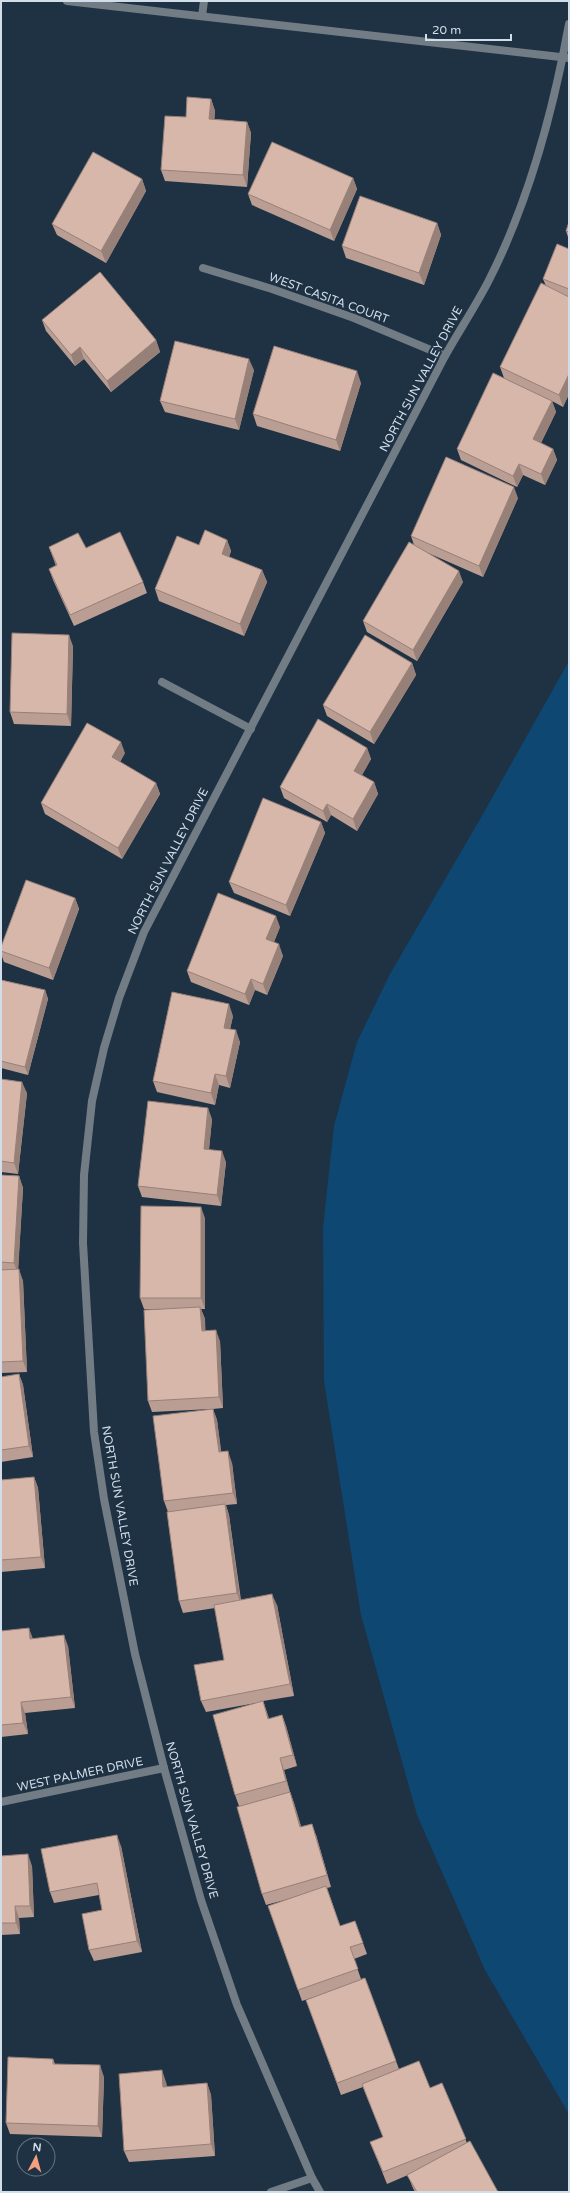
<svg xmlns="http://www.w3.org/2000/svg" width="570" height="2193" viewBox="0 0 570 2193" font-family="'Varela Round',sans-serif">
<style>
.green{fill:#0e4772}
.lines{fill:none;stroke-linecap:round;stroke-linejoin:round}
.minor{stroke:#727c85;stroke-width:8}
.wall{fill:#ba9d93}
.shaded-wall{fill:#978078}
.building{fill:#d8b7ab;stroke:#978078}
.labels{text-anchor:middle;stroke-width:4;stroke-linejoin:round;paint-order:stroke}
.street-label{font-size:12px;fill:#d1dde9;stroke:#1e3244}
</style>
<rect width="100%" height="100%" fill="#1e3244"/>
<path class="green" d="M569 661V2114L485 1970 417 1815 361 1615 324 1381 323 1228 334 1126 357 1042 390 974 483 814Z"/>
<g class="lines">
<g class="minor">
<path d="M67 1 569 58"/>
<path d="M202 16 204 1"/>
<path d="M203 268 272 289 354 318 445 356"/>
<path d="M162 682 251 729"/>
<path d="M1 1802 164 1768"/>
<path d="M271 2192 312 2178"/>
<path d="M320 2192 312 2178 237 2005 201 1900 164 1768 135 1654 104 1499 94 1432 83 1243 84 1175 92 1101 104 1048 119 998 144 932 445 356C459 331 475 307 488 282 529 202 553 112 569 24"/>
</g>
</g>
<g class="wall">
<path d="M211 99 215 111 214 119 247 122 251 133 247 187 165 181 161 170 186 117Z"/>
<path d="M353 178 357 189 334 241 252 205 248 194Z"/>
<path d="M142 179 146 191 106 263 57 235 52 224Z"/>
<path d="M569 222V240L566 231Z"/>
<path d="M437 223 441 235 424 285 346 258 342 246Z"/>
<path d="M569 249V394L563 407 552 401 556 412 541 443 553 449 557 460 545 485 523 475 517 487 461 460 457 449 504 378 500 367 546 286 543 279Z"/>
<path d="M42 320 156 340 160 352 111 392 84 359 75 366 46 331Z"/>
<path d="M254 370 239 430 165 412 160 401Z"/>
<path d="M361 383 340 451 257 426 253 414Z"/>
<path d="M518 498 483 577 428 553 463 582 417 661 367 632 363 621 414 545 411 536Z"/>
<path d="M227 540 231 551 229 557 262 570 267 582 244 636 159 601 155 589 199 545Z"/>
<path d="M49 547 86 548 143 582 147 593 74 626 53 580 49 569 56 566Z"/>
<path d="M73 646 71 726 14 724 10 712Z"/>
<path d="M412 663 416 675 374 744 327 716 323 705Z"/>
<path d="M367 748 371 759 362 775 374 782 378 794 357 831 331 815 327 822 284 798 280 787Z"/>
<path d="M125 753 120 762 156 783 160 794 122 859 45 814 41 803Z"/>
<path d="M321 822 325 833 290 916 234 893 229 882Z"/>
<path d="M75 898 79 909 53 980 4 962 1 954V947Z"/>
<path d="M280 927 274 942 283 956 267 995 255 990 249 1005 191 982 187 971Z"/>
<path d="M1 980 45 990 48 999 28 1075 1 1068Z"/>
<path d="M233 1016 230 1029 240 1042 230 1088 219 1085 215 1105 157 1092 153 1081Z"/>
<path d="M1 1079 27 1093 18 1174 1 1172Z"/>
<path d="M212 1119 209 1149 226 1162 221 1206 142 1197 138 1186Z"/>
<path d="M1 1175 19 1176 23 1188 18 1269 23 1281 27 1372 1 1373Z"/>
<path d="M205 1218V1309H201L205 1319V1331L220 1341 223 1408 213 1409 217 1420 221 1452 232 1463 237 1504 226 1505 229 1515 241 1600 277 1605 294 1696 263 1701 269 1719 282 1715 286 1726 297 1766 284 1770 290 1792 294 1803 301 1827 316 1835 331 1887 327 1888 340 1926 363 1943 367 1954 354 1959 361 1979 365 1978 399 2069 430 2088 442 2083 467 2143 498 2192H415L412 2186 408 2175 387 2184 370 2142 383 2137 363 2087 341 2095 306 2000 332 1991 302 2001 268 1906 292 1898 266 1905 262 1894 239 1806 235 1795 256 1703 206 1712 201 1701 224 1660 215 1608 183 1613 179 1601 168 1512 164 1501 211 1409 152 1412 148 1401 162 1309H144L140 1298Z"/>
<path d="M19 1374 23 1385 33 1457 1 1462V1377Z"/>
<path d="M34 1477 38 1488 45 1568 1 1572V1480Z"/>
<path d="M1 1631 68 1646 75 1708 25 1713 28 1734 1 1737Z"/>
<path d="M121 1846 142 1952 94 1961 89 1950 102 1910 99 1895 54 1903 50 1892Z"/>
<path d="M1 1856 32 1866 34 1917 19 1918 20 1934 1 1935Z"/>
<path d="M53 2059 55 2064 104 2077 102 2137 10 2134 6 2123Z"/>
<path d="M166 2082 167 2087 207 2083 211 2095 215 2156 129 2162 124 2151Z"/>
</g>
<g class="shaded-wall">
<path d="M211 99 215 111 214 130 209 119Z"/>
<path d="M247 122 251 133 247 187 243 175Z"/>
<path d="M353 178 357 189 334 241 330 230Z"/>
<path d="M142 179 146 191 106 263 101 251Z"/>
<path d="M437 223 441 235 424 285 419 273Z"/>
<path d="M156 340 160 352 111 392 107 381Z"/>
<path d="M80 347 84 359 75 366 71 355Z"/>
<path d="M249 359 254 370 239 430 235 419Z"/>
<path d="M357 371 361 383 340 451 336 440Z"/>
<path d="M569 374V394L563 407 559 395Z"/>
<path d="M552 401 556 412 537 451 533 439Z"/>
<path d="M553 449 557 460 545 485 541 474Z"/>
<path d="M519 464 523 475 517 487 513 476Z"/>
<path d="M514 487 518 498 483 577 479 566Z"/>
<path d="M227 540 231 551 226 565 222 554Z"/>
<path d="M262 570 267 582 244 636 240 624Z"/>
<path d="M459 571 463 582 417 661 413 650Z"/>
<path d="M69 635 73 646 71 726 67 714Z"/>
<path d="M412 663 416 675 374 744 370 732Z"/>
<path d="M121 742 125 753 116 768 112 757Z"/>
<path d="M367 748 371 759 358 782 354 771Z"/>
<path d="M374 782 378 794 357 831 353 819Z"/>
<path d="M156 783 160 794 122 859 118 848Z"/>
<path d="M327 804 331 815 327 822 323 811Z"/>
<path d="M321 822 325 833 290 916 286 905Z"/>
<path d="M75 898 79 909 53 980 49 968Z"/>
<path d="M276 916 280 927 270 951 266 939Z"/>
<path d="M279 944 283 956 267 995 263 984Z"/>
<path d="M251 979 255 990 249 1005 245 994Z"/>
<path d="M45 990 48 999 28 1075 25 1067Z"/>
<path d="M229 1004 233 1016 228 1039 224 1028Z"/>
<path d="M236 1030 240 1042 230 1088 226 1076Z"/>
<path d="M215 1074 219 1085 215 1105 211 1093Z"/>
<path d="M22 1082 27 1093 18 1174 14 1163Z"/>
<path d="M208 1108 212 1119 208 1160 204 1149Z"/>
<path d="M222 1151 226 1162 221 1206 217 1195Z"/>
<path d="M19 1176 23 1188 18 1274 14 1263Z"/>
<path d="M201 1207 205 1218V1309L201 1298Z"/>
<path d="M19 1269 23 1281 27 1372 23 1361Z"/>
<path d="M200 1307 205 1319 206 1342 202 1331Z"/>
<path d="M216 1330 220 1341 223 1408 219 1397Z"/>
<path d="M19 1374 23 1385 33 1457 29 1446Z"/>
<path d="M213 1409 217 1420 223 1464 219 1452Z"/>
<path d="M228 1451 232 1463 237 1504 233 1493Z"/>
<path d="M34 1477 38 1488 45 1568 41 1557Z"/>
<path d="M225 1504 229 1515 241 1605 237 1593Z"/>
<path d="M272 1594 277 1605 294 1696 290 1684Z"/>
<path d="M29 1628 33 1639H30Z"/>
<path d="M64 1635 68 1646 75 1708 71 1697Z"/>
<path d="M263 1701 267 1712 272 1730 268 1719Z"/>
<path d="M21 1702 25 1713 28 1734 23 1723Z"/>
<path d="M282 1715 286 1726 297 1766 293 1755Z"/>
<path d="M280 1758 284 1770 290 1792 286 1781Z"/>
<path d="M290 1792 294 1803 305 1839 300 1827Z"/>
<path d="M312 1824 316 1835 331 1887 327 1875Z"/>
<path d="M117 1835 121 1846 142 1952 137 1941Z"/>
<path d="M28 1854 32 1866 34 1917 30 1906Z"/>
<path d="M15 1906 19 1918 20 1934 16 1923Z"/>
<path d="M100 2065 104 2077 102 2137 98 2126Z"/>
<path d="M162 2070 166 2082 167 2098 163 2087Z"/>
<path d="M207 2083 211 2095 215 2156 211 2144Z"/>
</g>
<g class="building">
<path d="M187 97 211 99 209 119 247 122 243 175 161 170 165 116 186 117Z"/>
<path d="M272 142 353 178 330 230 248 194Z"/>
<path d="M93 152 142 179 101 251 52 224Z"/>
<path d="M360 196 437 223 419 273 342 246Z"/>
<path d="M569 222V232L566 231Z"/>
<path d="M557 244 569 249V289L543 279Z"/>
<path d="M100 272 156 340 107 381 80 347 71 355 42 320Z"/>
<path d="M541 283 569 297V374L559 395 500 367Z"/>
<path d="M175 341 249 359 235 419 160 401Z"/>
<path d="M274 346 357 371 336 440 253 414Z"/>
<path d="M493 373 552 401 533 439 553 449 541 474 519 464 513 476 457 449Z"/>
<path d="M446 457 514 487 479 566 411 536Z"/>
<path d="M205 530 227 540 222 554 262 570 240 624 155 589 177 536 199 545Z"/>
<path d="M120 532 143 582 70 615 49 569 57 565 49 547 78 533 86 548Z"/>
<path d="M409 542 459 571 413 650 363 621Z"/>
<path d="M12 633 69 635 67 714 10 712Z"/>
<path d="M365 635 412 663 370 732 323 705Z"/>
<path d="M318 719 367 748 354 771 374 782 353 819 327 804 323 811 280 787Z"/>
<path d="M87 723 121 742 112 757 156 783 118 848 41 803Z"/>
<path d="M263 798 321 822 286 905 229 882Z"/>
<path d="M26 880 75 898 49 968 1 951V947Z"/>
<path d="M218 893 276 916 266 939 279 944 263 984 251 979 245 994 187 971Z"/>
<path d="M1 980 45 990 25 1067 1 1061Z"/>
<path d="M172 992 229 1004 224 1028 236 1030 226 1076 215 1074 211 1093 153 1081Z"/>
<path d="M1 1079 22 1082 14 1163 1 1161Z"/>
<path d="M148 1101 208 1108 204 1149 222 1151 217 1195 138 1186Z"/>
<path d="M1 1175 19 1176 14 1263 1 1262Z"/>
<path d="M141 1206 201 1207V1298H140Z"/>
<path d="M19 1269 23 1361 1 1362V1270Z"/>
<path d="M200 1307 202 1331 216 1330 219 1397 148 1401 144 1310Z"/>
<path d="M19 1374 29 1446 1 1450V1377Z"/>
<path d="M213 1409 219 1452 228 1451 233 1493 164 1501 153 1416Z"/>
<path d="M34 1477 41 1557 1 1560V1480Z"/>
<path d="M225 1504 237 1593 179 1601 167 1512Z"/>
<path d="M272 1594 290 1684 201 1701 194 1665 224 1660 214 1605Z"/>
<path d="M29 1628 30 1639 64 1635 71 1697 21 1702 23 1723 1 1725V1631Z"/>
<path d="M263 1701 268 1719 282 1715 293 1755 280 1758 286 1781 235 1795 213 1715Z"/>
<path d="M290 1792 300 1827 312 1824 327 1875 262 1894 237 1807Z"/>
<path d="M117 1835 137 1941 89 1950 82 1914 102 1910 97 1883 50 1892 41 1849Z"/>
<path d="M28 1854 30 1906H15L16 1923H1V1856Z"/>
<path d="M326 1886 340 1926 355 1921 363 1943 350 1947 358 1969 298 1990 268 1906Z"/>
<path d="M365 1978 396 2061 337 2083 306 2000Z"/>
<path d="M8 2057 53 2059V2064L100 2065 98 2126 6 2123Z"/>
<path d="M419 2061 430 2088 442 2083 466 2139 383 2172 370 2142 383 2137 362 2084Z"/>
<path d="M162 2070 163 2087 207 2083 211 2144 124 2151 119 2074Z"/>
<path d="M470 2141 498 2192H417L407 2175Z"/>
</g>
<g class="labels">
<g class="street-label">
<text transform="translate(329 298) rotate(20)" y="4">WEST CASITA COURT</text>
<text transform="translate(421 379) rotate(-62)" y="4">NORTH SUN VALLEY DRIVE</text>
<text transform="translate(168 861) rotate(-63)" y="4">NORTH SUN VALLEY DRIVE</text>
<text transform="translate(120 1506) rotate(80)" y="4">NORTH SUN VALLEY DRIVE</text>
<text transform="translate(80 1774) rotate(-12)" y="4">WEST PALMER DRIVE</text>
<text transform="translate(192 1820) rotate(74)" y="4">NORTH SUN VALLEY DRIVE</text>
</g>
</g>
<rect width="570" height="2193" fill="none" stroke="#d1dde9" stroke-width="4"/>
<g transform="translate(36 2157) rotate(6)"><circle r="19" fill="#1e3244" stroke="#667686"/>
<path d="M0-3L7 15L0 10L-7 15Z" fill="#f2a080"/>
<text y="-6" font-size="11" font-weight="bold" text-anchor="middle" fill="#d1dde9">N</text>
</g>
<path d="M426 34v6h85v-6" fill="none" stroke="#d1dde9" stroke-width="2"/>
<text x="432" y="34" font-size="12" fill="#d1dde9" stroke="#1e3244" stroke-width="3" paint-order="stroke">20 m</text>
</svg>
